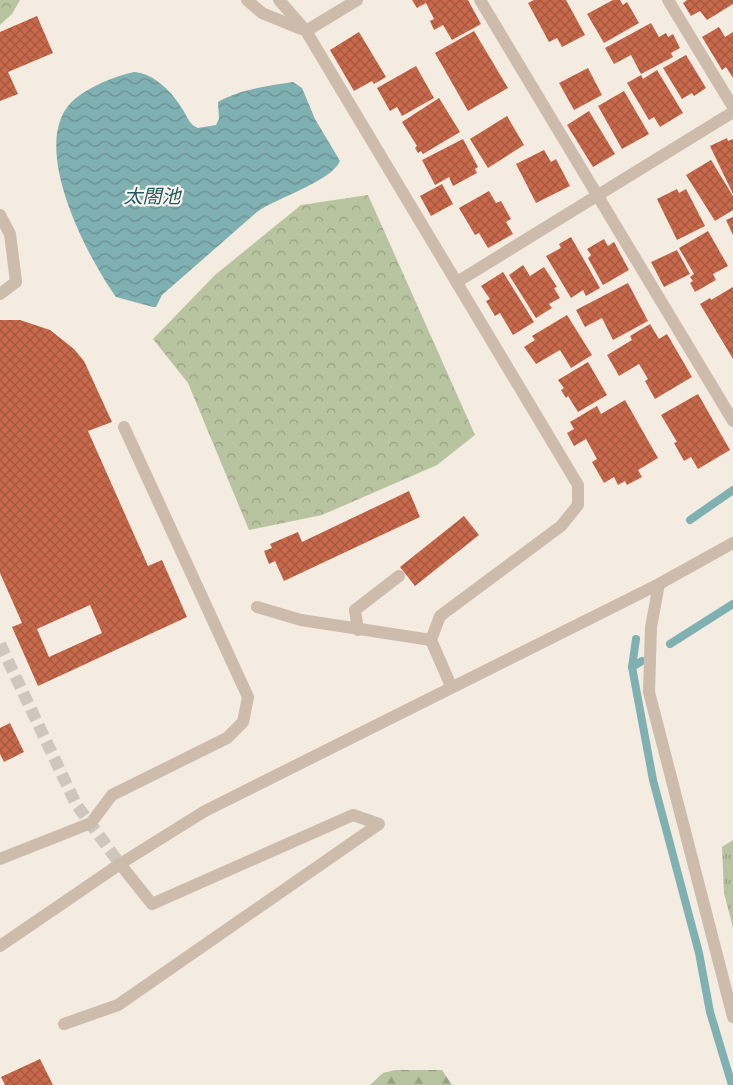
<svg xmlns="http://www.w3.org/2000/svg" width="733" height="1085" viewBox="0 0 733 1085" font-family="Roboto,'Noto Sans JP',sans-serif">
<style>
.grass{fill:url(#grass-tufts)}
.forest{fill:url(#forest-firs)}
.park{fill:url(#park-crowns)}
.water{fill:url(#water-waves)}
.lines{fill:none;stroke-linecap:round;stroke-linejoin:round}
.stream{stroke:#7fb0b2;stroke-width:8}
.building{fill:url(#building-cross-hatch);fill-rule:evenodd}
.minor-tunnel{stroke:#cfc6bd;stroke-width:12;stroke-dasharray:12 6;stroke-linecap:butt}
.minor{stroke:#cdbbac;stroke-width:12}
.labels{text-anchor:middle;stroke-width:4.5;stroke-linejoin:round;paint-order:stroke}
.water-label{font-size:19px;font-style:italic;fill:#1f5a5e;stroke:#fbf5ee}
</style>
<defs>
<pattern id="grass-tufts" width="24" height="20" patternUnits="userSpaceOnUse" patternTransform="scale(1.25)"><rect width="24" height="20" fill="#b8c4a0"/><path d="M3 7l-1-3M5 7V3M7 7l1-3M15 17l-1-3M17 17v-4M19 17l1-3" fill="none" stroke="#97a083"/></pattern>
<pattern id="forest-firs" width="22" height="20" patternUnits="userSpaceOnUse" patternTransform="scale(1.25)"><rect width="22" height="20" fill="#b8c4a0"/><path d="M5 1l3.5 6h-7zM16 11l3.5 6h-7z" fill="#97a083"/></pattern>
<pattern id="park-crowns" width="20" height="18" patternUnits="userSpaceOnUse" patternTransform="scale(1.25)"><rect width="20" height="18" fill="#b8c4a0"/><path d="M2 6a3 3 0 1 1 6 0M12 15a3 3 0 1 1 6 0" fill="none" stroke="#97a083"/></pattern>
<pattern id="water-waves" width="16" height="10" patternUnits="userSpaceOnUse" patternTransform="scale(1.25)"><rect width="16" height="10" fill="#7fb0b2"/><path d="M0 5q4-4 8 0t8 0" fill="none" stroke="#699091"/></pattern>
<pattern id="building-cross-hatch" width="8" height="8" patternUnits="userSpaceOnUse" patternTransform="scale(1.25)"><rect width="8" height="8" fill="#c8694b"/><path d="M0 0l8 8M0 8l8-8" fill="none" stroke="#a4573f"/></pattern>
</defs>
<rect width="100%" height="100%" fill="#f4ebe1"/>
<path class="grass" d="M733 840V928L724 893 722 847Z"/>
<path class="forest" d="M395 1070H442L452 1085H370L383 1073Z"/>
<g class="park">
<path d="M0 0H20L12 14 0 25Z"/>
<path d="M368 195 475 435 437 465 322 515 249 530 188 383 153 339 215 275 301 205Z"/>
</g>
<path class="water" d="M134 72C154 73 173 93 183 110 188 118 189 124 198 128L216 125 219 119 218 102C241 89 267 86 293 82L302 88 315 119 340 161C332 181 276 198 257 212L162 295 156 307H153L116 297C88 258 24 139 76 98 93 85 113 77 134 72Z"/>
<g class="lines">
<g class="stream">
<path d="M690 520 733 490"/>
<path d="M636 639 632 667 653 780 699 953 710 1012 732 1085"/>
<path d="M670 644 733 604"/>
<path d="M632 667 642 661"/>
</g>
</g>
<g class="building">
<path d="M412 0H468L481 24 452 40 443 25 434 30 430 21 434 19 426 3 417 8Z"/>
<path d="M534 0H566L585 35 562 47 557 38 549 42 528 3Z"/>
<path d="M613 0H620L623 5 627 2 639 23 604 43 587 14Z"/>
<path d="M687 0H733V4L707 20 700 11 691 16 683 3Z"/>
<path d="M37 16 53 53 8 72 18 94 0 101V32Z"/>
<path d="M651 23 659 37 666 33 668 37 673 34 680 48 671 53 673 57 641 74 631 55 614 64 605 48Z"/>
<path d="M719 27 725 37 733 32V78L726 67 722 70 702 37Z"/>
<path d="M474 31 508 88 468 111 435 53Z"/>
<path d="M359 32 386 77 374 84 372 81 354 91 330 50Z"/>
<path d="M686 55 706 88 694 96 692 93 682 99 663 68Z"/>
<path d="M416 66 434 98 402 116 397 107 390 111 377 88Z"/>
<path d="M588 68 602 95 574 110 559 83Z"/>
<path d="M657 70 683 113 660 127 654 117 649 120 627 83 641 75 643 79Z"/>
<path d="M624 91 649 134 622 149 598 106Z"/>
<path d="M439 98 460 132 423 154 421 151 418 153 415 148 417 146 402 122Z"/>
<path d="M589 111 615 154 593 167 567 125Z"/>
<path d="M507 116 524 145 488 168 470 139Z"/>
<path d="M727 138 728 141 733 139V194L710 146Z"/>
<path d="M463 139 478 167 475 169 477 173 453 186 449 177 435 185 422 160Z"/>
<path d="M544 150 551 162 556 159 570 186 536 203 516 164Z"/>
<path d="M711 160 733 196V210L715 221 686 175Z"/>
<path d="M442 184 453 204 431 216 420 196Z"/>
<path d="M677 189 679 193 686 189 705 226 677 240 657 199Z"/>
<path d="M489 191 496 203 501 201 511 219 506 222 513 234 488 248 479 233 475 235 459 208Z"/>
<path d="M733 217V235L726 220Z"/>
<path d="M708 231 728 266 713 274 716 280 695 292 690 283 693 281 690 277 694 274 679 248Z"/>
<path d="M571 237 600 288 586 296 583 290 571 298 546 256 561 248 559 244Z"/>
<path d="M604 239 608 246 614 242 629 270 603 285 588 258 591 255 587 249Z"/>
<path d="M677 250 690 274 664 287 651 262Z"/>
<path d="M523 265 530 276 544 267 557 287 554 288 560 298 549 304 552 308 536 318 509 275Z"/>
<path d="M503 272 534 322 513 335 500 313 495 316 486 301 490 299 481 286Z"/>
<path d="M628 283 648 321 613 340 602 318 585 327 576 310Z"/>
<path d="M733 287V359L700 304 710 298 711 300Z"/>
<path d="M567 315 592 355 571 368 560 350 536 364 524 347 535 340 532 336Z"/>
<path d="M0 320H20L50 330 74 349 84 361 112 422 88 431 148 566 162 560 187 617 38 686 12 627 22 623 0 573ZM90 605 102 633 49 657 37 629Z"/>
<path d="M650 324 659 339 667 334 692 377 655 399 645 381 648 379 639 364 619 376 607 355 632 340 630 336Z"/>
<path d="M588 362 607 395 578 412 568 396 566 398 561 390 564 388 558 380Z"/>
<path d="M698 394 730 450 698 469 691 457 684 461 674 443 677 442 661 415Z"/>
<path d="M625 400 658 458 638 470 642 477 627 485 625 481 618 485 614 477 604 483 592 462 597 459 586 439 574 446 567 433 574 429 570 422 597 406 601 414Z"/>
<path d="M409 491 420 517 284 581 275 561 269 564 264 551 272 548 270 544 298 532 302 542Z"/>
<path d="M464 516 479 535 415 586 400 567Z"/>
<path d="M10 723 24 752 4 762 0 754V728Z"/>
<path d="M40 1059 53 1085H5L1 1077Z"/>
</g>
<g class="lines">
<path class="minor-tunnel" d="M0 644 76 804 120 864"/>
<g class="minor">
<path d="M247 0 262 13 301 29"/>
<path d="M279 0 306 31 578 485V505L561 526 440 616 431 640 451 686"/>
<path d="M480 0 733 421"/>
<path d="M668 0 733 107"/>
<path d="M306 31 357 0"/>
<path d="M0 215 10 234 16 282 0 294"/>
<path d="M457 282 733 112"/>
<path d="M659 584 651 627 649 692 733 1017"/>
<path d="M257 607 301 620 431 640"/>
<path d="M358 630 355 610 399 576"/>
<path d="M0 859 91 823 112 795 227 738 243 722 248 697 124 427"/>
<path d="M0 946 120 864 205 811 659 584 733 543"/>
<path d="M64 1024 118 1005 379 824 353 815 152 904 120 864"/>
</g>
</g>
<g class="labels">
<g class="water-label">
<text x="152" y="203">太閤池</text>
</g>
</g>
</svg>
